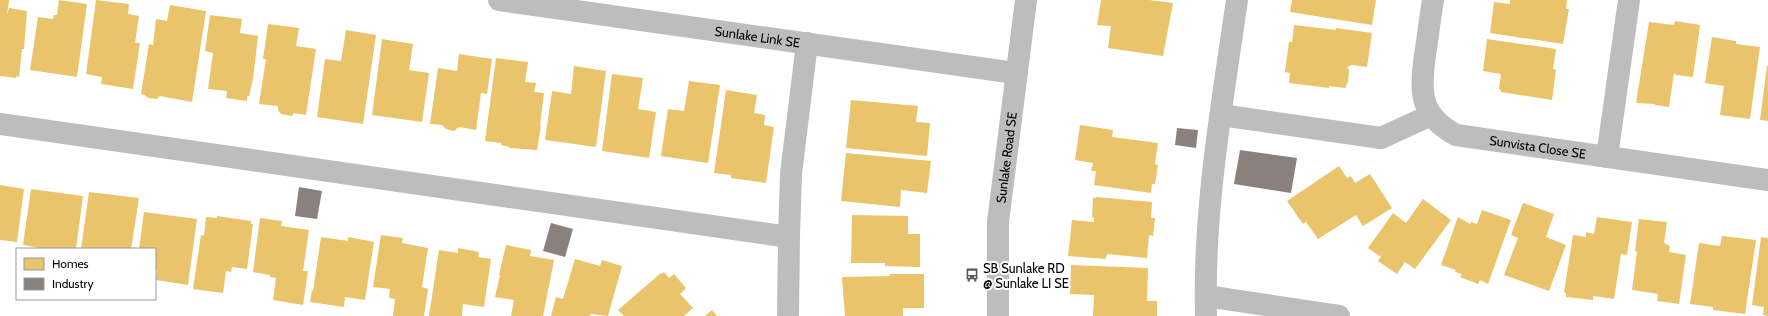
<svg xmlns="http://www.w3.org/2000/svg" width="1768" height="316" viewBox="0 0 1768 316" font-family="Cabin,sans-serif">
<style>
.homes{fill:#e9c46a}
.industry{fill:#8a817c}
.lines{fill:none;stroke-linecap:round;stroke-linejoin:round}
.minor{stroke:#bdbdbd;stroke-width:22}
.labels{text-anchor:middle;stroke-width:4;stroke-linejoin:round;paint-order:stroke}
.street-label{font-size:13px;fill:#000;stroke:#fff}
.poi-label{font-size:13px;fill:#000;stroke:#fff;text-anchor:start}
</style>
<rect width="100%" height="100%" fill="#fff"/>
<g class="homes">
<path d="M0 0H9L7 15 9 8 27 11 24 49H22L19 77 16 76V78L0 76Z"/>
<path d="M59 0 87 4 77 77 30 70 38 17 53 19 54 15H57Z"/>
<path d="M96 0 129 4 128 14 139 16 135 43H140L133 89 101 84 102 77 86 74Z"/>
<path d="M1101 0H1149L1173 3 1163 56 1108 48 1111 26 1097 25Z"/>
<path d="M1292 0H1376L1372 25 1290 12Z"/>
<path d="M1510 0H1567L1566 9H1569L1563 44 1490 33 1494 2 1510 4Z"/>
<path d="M170 5 206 11 192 102 160 96 157 99 148 98 145 95 141 94 149 44 153 45 156 19 167 21Z"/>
<path d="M210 15 242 19 240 33 258 36 253 79 249 96H247V101L226 98 227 91 208 89 213 53 205 51Z"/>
<path d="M1675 21 1700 25 1693 77 1676 75 1674 73 1669 107 1655 105V104L1636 103 1649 22 1674 25Z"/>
<path d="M268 24 299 28 296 46 316 49 306 115 294 113 292 116 281 114 278 110V106L259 104 266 59H263Z"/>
<path d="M1294 25 1336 30V28L1372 33 1367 67 1352 65 1347 67 1349 70 1348 82 1345 88 1329 86V88L1289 83 1290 73 1285 72 1289 42H1292Z"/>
<path d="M346 30 376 35 363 124 317 117 325 59 341 61Z"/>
<path d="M1712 37 1736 41V44L1760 47 1750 119 1720 115 1724 86 1705 83Z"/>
<path d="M382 39 413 44 409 70 429 73 422 122 372 115Z"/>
<path d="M1487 39 1556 49 1553 69 1556 70 1552 100 1501 92V90L1499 89 1501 74 1483 71Z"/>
<path d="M459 54 492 59 487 94 481 93 476 130 459 127 454 131 446 129 442 125 430 124 438 68 457 71Z"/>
<path d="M496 58 528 62 525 82 536 83 534 92 544 93 540 126H541L537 150 509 148 510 147 501 145V143L485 141Z"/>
<path d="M574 66 606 71 596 147 545 140 552 91 571 94Z"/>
<path d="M1767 66H1768V121L1760 120Z"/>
<path d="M612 74 643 78 638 109 656 112 649 158 602 151Z"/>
<path d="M689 81 720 85 708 163 661 156 668 109 684 111Z"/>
<path d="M726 90 757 95 754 113 765 115 764 125 774 127 766 183 731 178V175L714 173Z"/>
<path d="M851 100 918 106 916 122 930 123 927 156 846 148Z"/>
<path d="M1080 125 1113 130 1112 137 1158 143 1155 164 1158 165 1155 184H1152L1151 193 1094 185 1096 171H1091L1093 163 1075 160Z"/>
<path d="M846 153 931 161 927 193 901 190 900 207 841 201Z"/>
<path d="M1339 166 1347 178 1351 176 1355 183 1370 174 1392 208 1363 226 1356 215 1318 239 1306 222 1303 224 1287 201Z"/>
<path d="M0 185 24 189 17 242 0 240Z"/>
<path d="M31 189 83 196 76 249H45L23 245Z"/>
<path d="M89 192 139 198 131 249H81Z"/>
<path d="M1096 197 1152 202 1151 218H1155L1153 236 1149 235 1147 258 1107 254 1106 259 1068 256 1072 220 1094 222V218L1092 217 1093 198H1096Z"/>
<path d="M1423 199 1451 220 1415 269 1405 262 1397 274 1378 261 1381 257 1368 248 1393 213 1406 223Z"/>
<path d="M1523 203 1554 214 1546 237 1566 245 1549 291 1504 275 1518 238 1511 235Z"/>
<path d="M1482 210 1511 220 1488 284 1480 280 1478 284 1460 277 1462 274 1455 272 1456 270 1441 265 1458 217 1470 224 1471 222 1477 224Z"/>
<path d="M144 212 197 219 188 285 156 280 157 270 155 269V249H139Z"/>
<path d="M852 215 908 216V234H920V267L885 266V263H851Z"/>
<path d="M217 216 251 221V224H253L247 269 232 267 231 272 226 271 223 293 193 289 201 235 204 236 206 217 217 218Z"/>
<path d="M1597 217 1632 222 1627 255 1621 254 1614 299 1593 296V300L1566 297V293L1564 292 1573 235 1586 237V232L1594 234Z"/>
<path d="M260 218 282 221 281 226 309 230 303 271H308L303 305 273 300 276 278 270 277V275L253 272Z"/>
<path d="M1639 219 1667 222 1664 243 1670 246 1669 252 1686 255 1679 304 1657 301 1658 294 1632 290 1637 252 1635 251Z"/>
<path d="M381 235 403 238 402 243 428 248 422 287 428 289 424 316H393L395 299 389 298 390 289 373 287Z"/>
<path d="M1722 236 1756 240 1745 314 1713 310V307L1690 304 1699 243 1720 246Z"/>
<path d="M321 237 348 241V237L374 242 365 300 345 297 344 307 310 302 312 290 313 291Z"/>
<path d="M1761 237 1768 238V316L1763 315 1764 307 1752 305Z"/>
<path d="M506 245 531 250 530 256 554 260 543 316H511L514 300 495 297 500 275H499Z"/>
<path d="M458 248 479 252 478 257 491 259 484 307 463 304 462 316H429L439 250 458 253Z"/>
<path d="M575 259 600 266 602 260 622 266 608 316 591 314 590 316H551L556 297 563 299Z"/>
<path d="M1071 265 1148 268 1147 301H1157V316H1093L1094 295 1070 294Z"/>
<path d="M664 272 669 278 674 274 686 288 680 294 693 308 684 316H624L618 310 661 273 662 274Z"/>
<path d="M890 274H924V308H903V316H845L842 277 890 276Z"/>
<path d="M712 310 717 316H705Z"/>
</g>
<g class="industry">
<path d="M1177 128 1198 130 1196 148 1175 145Z"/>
<path d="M1240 150 1297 158 1291 193 1234 184Z"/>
<path d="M299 187 322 191 317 219 295 216Z"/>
<path d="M551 223 573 229 565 257 543 251Z"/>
</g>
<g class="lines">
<g class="minor">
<path id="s1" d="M499 0 1015 73"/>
<path id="s2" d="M1433 0C1430 18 1428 36 1425 55 1420 92 1419 115 1456 135L1768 180"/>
<path d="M1221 115 1381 138 1431 115"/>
<path d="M0 124 789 237"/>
<path d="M1607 157 1629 0"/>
<path d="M1206 296 1339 316"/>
<path d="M788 316 789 237 791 174 807 43"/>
<path id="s3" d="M998 316V222L1026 0"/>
<path d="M1206 316C1203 210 1222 105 1237 0"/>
</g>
</g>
<defs>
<g id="bus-bare" transform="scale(1.08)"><path d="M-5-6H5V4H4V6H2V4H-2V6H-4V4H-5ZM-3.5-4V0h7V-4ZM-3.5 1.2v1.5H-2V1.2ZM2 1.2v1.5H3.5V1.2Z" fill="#595959" stroke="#fff" stroke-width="2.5" paint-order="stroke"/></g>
</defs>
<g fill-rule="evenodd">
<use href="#bus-bare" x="972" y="275"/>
</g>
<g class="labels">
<g class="street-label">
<text dy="5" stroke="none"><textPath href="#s1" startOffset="261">Sunlake Link SE</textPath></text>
<text dy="5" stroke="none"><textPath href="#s2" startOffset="232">Sunvista Close SE</textPath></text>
<text dy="5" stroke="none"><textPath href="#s3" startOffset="159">Sunlake Road SE</textPath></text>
</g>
<g class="poi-label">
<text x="983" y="273">SB Sunlake RD<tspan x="983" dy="15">@ Sunlake LI SE</tspan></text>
</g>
</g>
<rect x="16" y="248" width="140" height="52" fill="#ffffff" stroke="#999999"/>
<rect x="24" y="258" width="20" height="12" fill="#e9c46a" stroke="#999999"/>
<text x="52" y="268" font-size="12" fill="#000000">Homes</text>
<rect x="24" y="278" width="20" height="12" fill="#8a817c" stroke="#999999"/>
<text x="52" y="288" font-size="12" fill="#000000">Industry</text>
</svg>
